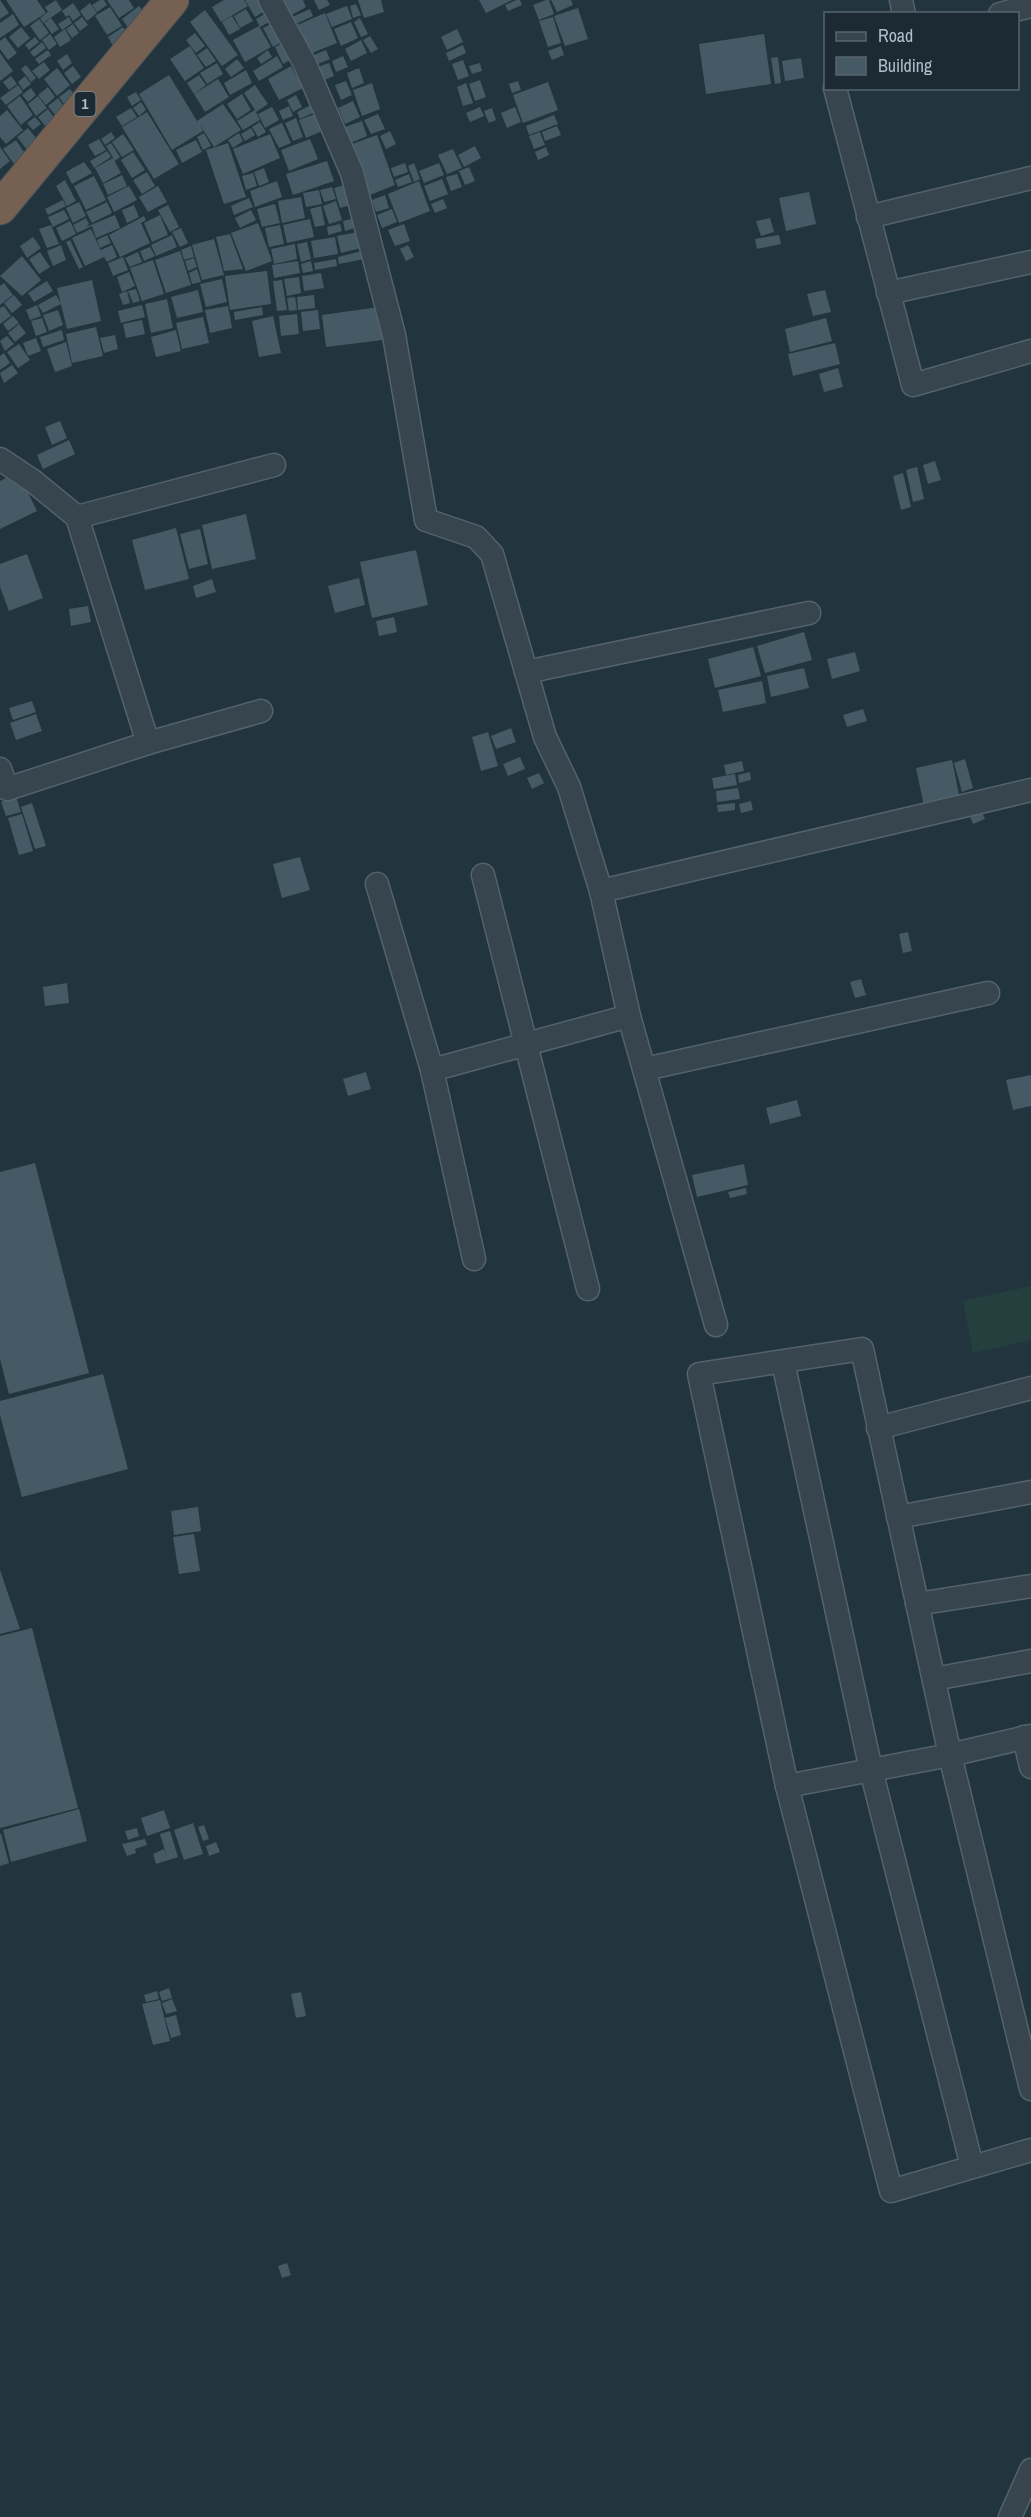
<svg xmlns="http://www.w3.org/2000/svg" width="1031" height="2517" viewBox="0 0 1031 2517" font-family="'Archivo Narrow',sans-serif">
<style>
.grass{fill:#243f3d}
.building{fill:#455a65}
.lines{fill:none;stroke-linecap:round;stroke-linejoin:round}
.minor-casing{stroke:#54626c;stroke-width:25}
.highway-casing{stroke:#414f59;stroke-width:35}
.minor{stroke:#36454e;stroke-width:22}
.highway{stroke:#756052;stroke-width:33}
.labels{text-anchor:middle;stroke-width:4.5;stroke-linejoin:round;paint-order:stroke}
.shield{fill:#1b2a33;stroke:#84929d;stroke-width:1.5}
.shield-label{font-size:15px;font-weight:bold;fill:#b1bfca}
</style>
<rect width="100%" height="100%" fill="#22343e"/>
<path class="grass" d="M1031 1286V1340L973 1353 963 1301Z"/>
<g class="building">
<path d="M0 0 9 13 0 19Z"/>
<path d="M6 0H37L46 13 24 27Z"/>
<path d="M56 0 62 10 43 23 40 18 48 12 45 7Z"/>
<path d="M100 0H104L107 5 97 12 92 5Z"/>
<path d="M107 0H129L134 8 119 18Z"/>
<path d="M224 0H244L248 6 221 22 212 7Z"/>
<path d="M245 0H267L271 7 255 17Z"/>
<path d="M281 0H303L306 7 290 16Z"/>
<path d="M314 0H327L330 5 319 10Z"/>
<path d="M358 0H381L384 12 364 18Z"/>
<path d="M479 0H512L486 13Z"/>
<path d="M516 0H520L522 5 508 11 505 5Z"/>
<path d="M546 0H549L554 14 539 20 533 5Z"/>
<path d="M551 0H571L573 5 557 12Z"/>
<path d="M73 3 81 15 73 21 69 15 66 17 62 11Z"/>
<path d="M90 3 97 13 87 21 80 11Z"/>
<path d="M356 4 361 15 353 18 350 6Z"/>
<path d="M139 6 149 19 131 32 122 19Z"/>
<path d="M347 6 352 19 332 27 326 14Z"/>
<path d="M110 7 122 26 107 35 95 16Z"/>
<path d="M578 8 588 39 565 46 554 16Z"/>
<path d="M246 9 253 21 240 28 234 16Z"/>
<path d="M273 9 278 17 260 27 256 19Z"/>
<path d="M310 9 313 16 294 25 290 18Z"/>
<path d="M205 10 238 55 222 66 190 22Z"/>
<path d="M325 13 337 43 307 55 295 26Z"/>
<path d="M13 14 19 25 0 38V23Z"/>
<path d="M232 16 240 29 229 35 222 22Z"/>
<path d="M69 17 72 23 62 30 58 24Z"/>
<path d="M82 17 88 25 80 31 74 23Z"/>
<path d="M553 17 561 43 548 47 539 21Z"/>
<path d="M51 18 59 29 52 34 44 23Z"/>
<path d="M360 18 368 34 361 37 354 22Z"/>
<path d="M39 19 49 33 40 40 30 26Z"/>
<path d="M277 21 286 40 273 47 263 28Z"/>
<path d="M351 22 358 38 341 46 334 29Z"/>
<path d="M73 24 79 33 72 38 66 29Z"/>
<path d="M259 26 271 47 245 62 233 40Z"/>
<path d="M21 27 30 38 18 48 9 37Z"/>
<path d="M123 27 129 36 113 46 108 37Z"/>
<path d="M65 29 71 40 60 47 54 37Z"/>
<path d="M457 29 463 42 447 50 441 37Z"/>
<path d="M195 33 205 46 196 53 186 40Z"/>
<path d="M50 34 57 44 49 50 42 40Z"/>
<path d="M764 34 771 84 706 94 699 44Z"/>
<path d="M370 36 378 49 371 53 363 40Z"/>
<path d="M5 37 17 53 8 60 0 49V41Z"/>
<path d="M35 37 39 42 29 50 25 45Z"/>
<path d="M361 40 367 53 351 61 345 49Z"/>
<path d="M42 42 46 48 34 57 30 52Z"/>
<path d="M285 42 294 58 283 64 275 47Z"/>
<path d="M463 45 466 53 449 61 446 53Z"/>
<path d="M190 46 204 68 185 81 170 59Z"/>
<path d="M561 46 564 55 552 60 548 51Z"/>
<path d="M207 48 216 61 206 67 197 55Z"/>
<path d="M48 50 51 55 39 64 35 59Z"/>
<path d="M268 50 272 57 261 64 257 58Z"/>
<path d="M326 50 330 59 313 66 309 57Z"/>
<path d="M0 53 13 71 0 81Z"/>
<path d="M67 54 72 63 63 70 57 61Z"/>
<path d="M277 56 283 67 259 81 253 71Z"/>
<path d="M343 56 348 67 336 72 332 61Z"/>
<path d="M778 57 781 83 775 84 771 58Z"/>
<path d="M801 58 804 78 785 81 782 61Z"/>
<path d="M237 59 244 68 231 77 225 69Z"/>
<path d="M463 60 469 76 458 80 452 64Z"/>
<path d="M44 62 50 70 39 79 32 71Z"/>
<path d="M217 63 223 74 207 84 200 73Z"/>
<path d="M329 63 334 76 317 83 312 69Z"/>
<path d="M480 63 482 71 472 74 469 66Z"/>
<path d="M26 65 36 78 31 82 21 69Z"/>
<path d="M73 66 81 77 72 84 64 73Z"/>
<path d="M291 66 303 88 279 100 268 79Z"/>
<path d="M57 68 70 85 57 96 44 79Z"/>
<path d="M359 68 364 83 352 88 347 73Z"/>
<path d="M246 70 252 83 230 95 224 83Z"/>
<path d="M169 75 197 121 223 104 241 130 214 147 200 125 203 131 172 150 139 94Z"/>
<path d="M199 75 206 85 194 94 187 83Z"/>
<path d="M11 76 17 84 9 90 3 82Z"/>
<path d="M25 76 31 84 23 90 18 82Z"/>
<path d="M218 79 229 97 205 112 194 94Z"/>
<path d="M480 80 486 97 475 101 469 84Z"/>
<path d="M346 81 352 95 341 100 335 85Z"/>
<path d="M518 81 521 90 512 93 509 84Z"/>
<path d="M548 82 558 110 523 123 513 95Z"/>
<path d="M372 83 380 109 362 116 353 90Z"/>
<path d="M466 83 473 103 463 106 457 87Z"/>
<path d="M18 85 23 92 6 105 0 98Z"/>
<path d="M255 85 268 104 256 112 260 120 243 130 237 121 255 110 244 93Z"/>
<path d="M48 87 55 97 46 105 38 95Z"/>
<path d="M31 88 36 95 28 102 22 95Z"/>
<path d="M70 89 77 98 66 107 59 97Z"/>
<path d="M136 92 141 100 132 106 127 97Z"/>
<path d="M242 94 251 110 237 119 227 104Z"/>
<path d="M296 95 302 107 293 112 287 100Z"/>
<path d="M20 96 33 115 21 125 7 106Z"/>
<path d="M38 96 47 108 36 116 28 104Z"/>
<path d="M58 98 64 107 55 115 48 106Z"/>
<path d="M353 101 360 117 345 124 338 108Z"/>
<path d="M141 102 146 110 139 116 133 108Z"/>
<path d="M315 103 319 110 300 119 297 112Z"/>
<path d="M289 106 293 116 283 120 279 111Z"/>
<path d="M272 107 279 120 265 128 258 114Z"/>
<path d="M480 107 484 116 470 122 466 113Z"/>
<path d="M515 107 521 122 507 128 501 113Z"/>
<path d="M131 108 137 117 122 126 116 117Z"/>
<path d="M492 108 496 120 489 123 484 111Z"/>
<path d="M48 109 55 119 45 126 38 117Z"/>
<path d="M7 110 23 130 6 144 0 137V116Z"/>
<path d="M147 112 179 164 154 179 122 127Z"/>
<path d="M320 112 327 129 306 138 299 120Z"/>
<path d="M378 114 385 129 371 134 364 120Z"/>
<path d="M554 115 558 124 529 135 526 126Z"/>
<path d="M35 117 41 124 33 130 27 123Z"/>
<path d="M296 118 303 137 293 141 285 123Z"/>
<path d="M362 121 367 136 348 144 342 128Z"/>
<path d="M260 122 266 132 258 137 252 127Z"/>
<path d="M282 123 291 143 279 148 269 129Z"/>
<path d="M557 126 561 135 545 141 542 132Z"/>
<path d="M28 128 39 142 28 151 17 137Z"/>
<path d="M251 128 255 135 245 141 241 134Z"/>
<path d="M390 131 396 144 386 149 380 136Z"/>
<path d="M111 132 115 138 105 145 101 139Z"/>
<path d="M540 132 545 145 534 149 529 136Z"/>
<path d="M204 133 211 146 203 150 197 137Z"/>
<path d="M239 133 243 141 233 148 228 140Z"/>
<path d="M123 134 134 150 122 157 112 142Z"/>
<path d="M270 134 280 158 243 174 233 149Z"/>
<path d="M377 135 395 185 370 195 352 144Z"/>
<path d="M99 139 106 150 95 156 88 145Z"/>
<path d="M310 139 318 159 289 171 281 150Z"/>
<path d="M16 140 26 155 14 164 3 149Z"/>
<path d="M196 140 202 152 182 163 176 150Z"/>
<path d="M111 143 120 157 115 161 106 146Z"/>
<path d="M228 143 246 197 224 204 206 150Z"/>
<path d="M475 146 481 158 464 167 458 155Z"/>
<path d="M0 147 10 161 0 169Z"/>
<path d="M546 147 549 155 538 160 535 152Z"/>
<path d="M453 149 462 168 447 174 438 155Z"/>
<path d="M107 151 111 157 94 168 90 161Z"/>
<path d="M133 152 145 170 132 178 121 160Z"/>
<path d="M113 158 121 173 103 183 95 168Z"/>
<path d="M327 161 334 181 293 195 286 174Z"/>
<path d="M84 162 92 173 72 184 66 172Z"/>
<path d="M405 163 408 172 394 177 391 168Z"/>
<path d="M414 163 420 179 414 182 408 166Z"/>
<path d="M439 163 444 175 424 183 419 171Z"/>
<path d="M469 167 475 181 465 185 459 171Z"/>
<path d="M264 168 269 182 259 186 254 172Z"/>
<path d="M147 172 155 186 142 194 133 180Z"/>
<path d="M253 173 257 186 246 190 242 176Z"/>
<path d="M409 174 412 182 398 187 395 180Z"/>
<path d="M457 174 462 187 451 191 446 177Z"/>
<path d="M122 175 127 186 108 195 103 184Z"/>
<path d="M94 176 106 200 86 210 74 186Z"/>
<path d="M442 179 448 194 430 201 424 186Z"/>
<path d="M65 180 76 201 67 206 56 186Z"/>
<path d="M277 181 282 197 255 207 250 191Z"/>
<path d="M419 181 430 211 399 223 388 194Z"/>
<path d="M349 184 355 204 340 208 334 188Z"/>
<path d="M129 186 137 200 114 212 107 197Z"/>
<path d="M158 186 167 202 148 212 139 197Z"/>
<path d="M332 187 336 199 324 202 320 190Z"/>
<path d="M319 190 322 204 306 207 303 193Z"/>
<path d="M809 192 816 224 786 231 779 198Z"/>
<path d="M385 195 389 208 376 212 372 200Z"/>
<path d="M301 197 305 218 282 223 278 201Z"/>
<path d="M249 198 253 207 234 215 231 206Z"/>
<path d="M443 199 447 208 435 213 431 204Z"/>
<path d="M63 200 66 206 48 215 45 209Z"/>
<path d="M336 201 342 220 329 224 323 206Z"/>
<path d="M79 202 86 216 73 223 66 208Z"/>
<path d="M107 202 112 213 92 223 86 212Z"/>
<path d="M275 204 280 223 262 227 257 209Z"/>
<path d="M134 205 139 217 127 223 122 210Z"/>
<path d="M168 205 179 227 170 232 158 210Z"/>
<path d="M321 206 325 225 315 227 310 209Z"/>
<path d="M392 209 397 222 382 228 377 215Z"/>
<path d="M64 210 69 219 53 227 48 217Z"/>
<path d="M251 210 256 220 240 228 235 218Z"/>
<path d="M115 215 120 228 96 238 92 226 77 233 73 225 86 218 89 224 86 227Z"/>
<path d="M160 215 168 235 152 242 144 223Z"/>
<path d="M144 216 146 220 141 223 150 243 120 257 109 235Z"/>
<path d="M358 217 361 226 345 231 343 221Z"/>
<path d="M770 218 774 232 761 236 756 221Z"/>
<path d="M310 219 314 237 287 243 283 225Z"/>
<path d="M70 221 76 234 62 241 56 228Z"/>
<path d="M258 223 272 261 246 271 231 233Z"/>
<path d="M340 224 342 231 328 235 327 227Z"/>
<path d="M404 224 410 241 395 246 388 230Z"/>
<path d="M51 225 59 244 47 248 39 229Z"/>
<path d="M280 225 284 244 269 247 265 228Z"/>
<path d="M181 228 188 243 180 247 172 232Z"/>
<path d="M91 229 102 253 101 250 112 245 117 257 107 262 104 257 85 266 72 238Z"/>
<path d="M358 232 361 248 341 253 337 236Z"/>
<path d="M230 234 243 269 224 271 216 237Z"/>
<path d="M107 235 111 243 100 248 97 240Z"/>
<path d="M172 235 177 247 156 256 151 245Z"/>
<path d="M779 235 781 244 757 249 755 239Z"/>
<path d="M33 237 41 248 27 258 20 246Z"/>
<path d="M335 237 338 254 314 258 311 241Z"/>
<path d="M214 239 224 275 202 280 192 245Z"/>
<path d="M70 240 83 267 79 269 66 242Z"/>
<path d="M307 242 311 259 301 262 297 244Z"/>
<path d="M295 244 297 259 274 264 271 249Z"/>
<path d="M61 245 66 260 53 266 47 251Z"/>
<path d="M408 245 414 257 406 261 400 249Z"/>
<path d="M191 246 194 257 184 260 181 250Z"/>
<path d="M150 247 155 256 144 261 140 251Z"/>
<path d="M180 251 191 285 166 293 155 260Z"/>
<path d="M362 251 364 259 339 264 338 257Z"/>
<path d="M40 252 50 267 39 274 29 259Z"/>
<path d="M138 252 142 262 130 267 125 258Z"/>
<path d="M22 256 41 280 22 296 0 276Z"/>
<path d="M123 257 128 270 113 276 108 263Z"/>
<path d="M194 258 197 267 188 271 185 261Z"/>
<path d="M336 259 337 266 315 270 314 263Z"/>
<path d="M153 260 164 294 142 301 130 268Z"/>
<path d="M298 261 300 273 274 278 272 265Z"/>
<path d="M311 261 313 271 303 273 301 264Z"/>
<path d="M197 269 201 282 192 284 189 273Z"/>
<path d="M267 271 271 304 230 310 225 276Z"/>
<path d="M129 272 135 286 122 292 117 277Z"/>
<path d="M321 273 324 288 304 291 302 276Z"/>
<path d="M299 277 301 293 287 296 284 279Z"/>
<path d="M222 279 227 302 206 307 200 284Z"/>
<path d="M92 280 101 321 67 329 57 288Z"/>
<path d="M282 280 287 310 277 311 273 281Z"/>
<path d="M47 281 53 291 34 302 28 293Z"/>
<path d="M4 283 13 295 0 305V286Z"/>
<path d="M136 289 140 301 133 303 128 291Z"/>
<path d="M198 290 203 312 177 318 171 297Z"/>
<path d="M825 290 831 312 813 316 807 294Z"/>
<path d="M127 291 130 303 123 305 119 294Z"/>
<path d="M14 295 22 305 12 313 4 303Z"/>
<path d="M56 295 61 304 43 313 38 305Z"/>
<path d="M314 295 315 308 298 310 297 297Z"/>
<path d="M295 297 297 310 289 311 287 298Z"/>
<path d="M167 299 173 328 151 333 145 304Z"/>
<path d="M37 305 41 316 30 320 26 310Z"/>
<path d="M142 305 145 317 121 323 118 311Z"/>
<path d="M4 306 11 316 0 324V308Z"/>
<path d="M228 306 232 328 210 333 205 310Z"/>
<path d="M262 307 263 315 235 320 234 312Z"/>
<path d="M379 307 383 340 326 347 322 315Z"/>
<path d="M58 310 63 325 49 331 43 315Z"/>
<path d="M318 310 320 329 303 331 301 312Z"/>
<path d="M297 314 299 334 281 336 279 316Z"/>
<path d="M13 316 19 323 8 331 3 324Z"/>
<path d="M273 316 281 353 259 357 252 321Z"/>
<path d="M203 317 209 343 182 349 176 323Z"/>
<path d="M42 318 47 332 36 336 31 321Z"/>
<path d="M826 318 832 341 790 352 785 329Z"/>
<path d="M142 320 145 334 126 338 123 324Z"/>
<path d="M19 324 26 333 15 342 8 333Z"/>
<path d="M96 327 103 356 72 363 66 334Z"/>
<path d="M62 330 64 340 43 347 40 337Z"/>
<path d="M176 330 181 351 156 357 151 337Z"/>
<path d="M115 335 118 349 104 353 100 338Z"/>
<path d="M7 336 14 344 5 351 0 341Z"/>
<path d="M36 338 41 351 28 356 23 343Z"/>
<path d="M66 342 72 366 55 372 47 349Z"/>
<path d="M835 343 840 364 793 376 788 354Z"/>
<path d="M19 344 30 360 18 368 7 352Z"/>
<path d="M4 353 10 363 0 370V356Z"/>
<path d="M12 365 18 373 4 383 0 373Z"/>
<path d="M838 368 843 387 824 392 819 374Z"/>
<path d="M60 421 67 438 52 445 45 427Z"/>
<path d="M69 440 75 454 43 469 37 455Z"/>
<path d="M935 461 941 480 928 484 923 465Z"/>
<path d="M917 467 924 499 913 502 906 470Z"/>
<path d="M18 472 37 511 0 529V481Z"/>
<path d="M903 473 911 507 901 510 893 476Z"/>
<path d="M246 514 256 559 212 569 202 525Z"/>
<path d="M176 528 189 579 145 590 132 540Z"/>
<path d="M200 529 208 564 189 569 180 534Z"/>
<path d="M416 550 428 605 372 618 360 562Z"/>
<path d="M27 554 43 598 9 611 0 587V564Z"/>
<path d="M359 578 365 605 335 613 328 586Z"/>
<path d="M212 579 216 592 196 598 193 586Z"/>
<path d="M88 606 91 622 71 626 69 609Z"/>
<path d="M394 617 397 632 379 636 376 621Z"/>
<path d="M804 632 812 660 765 673 757 646Z"/>
<path d="M753 647 761 676 715 688 708 659Z"/>
<path d="M855 652 860 671 832 679 827 659Z"/>
<path d="M804 668 809 688 771 697 767 676Z"/>
<path d="M762 681 766 703 723 712 718 690Z"/>
<path d="M32 701 36 712 13 720 9 708Z"/>
<path d="M863 709 867 721 847 727 843 715Z"/>
<path d="M36 714 42 731 16 740 10 723Z"/>
<path d="M511 728 516 742 496 749 491 736Z"/>
<path d="M488 732 498 766 481 771 472 737Z"/>
<path d="M520 757 525 769 508 776 503 764Z"/>
<path d="M965 759 973 788 962 792 954 763Z"/>
<path d="M952 760 960 799 924 806 916 768Z"/>
<path d="M742 761 744 771 726 775 724 765Z"/>
<path d="M750 772 751 780 739 783 738 775Z"/>
<path d="M539 773 544 783 532 789 527 778Z"/>
<path d="M735 774 737 785 714 789 712 778Z"/>
<path d="M738 788 740 799 717 802 716 791Z"/>
<path d="M16 797 21 812 6 816 1 802Z"/>
<path d="M751 801 753 810 741 813 739 804Z"/>
<path d="M32 803 46 846 35 849 21 807Z"/>
<path d="M735 803V810L718 812 717 805Z"/>
<path d="M979 805 985 819 973 824 967 809Z"/>
<path d="M22 814 33 851 19 855 8 818Z"/>
<path d="M300 857 310 890 282 898 273 864Z"/>
<path d="M908 932 912 951 903 953 899 934Z"/>
<path d="M861 979 866 995 855 998 850 982Z"/>
<path d="M67 983 69 1003 45 1006 43 987Z"/>
<path d="M366 1072 371 1089 348 1096 343 1079Z"/>
<path d="M1031 1075V1106L1013 1110 1006 1080Z"/>
<path d="M797 1100 801 1116 770 1124 766 1108Z"/>
<path d="M35 1163 89 1373 9 1394 0 1359V1172Z"/>
<path d="M744 1164 748 1185 697 1197 692 1175Z"/>
<path d="M746 1188 747 1194 730 1198 728 1192Z"/>
<path d="M103 1374 128 1469 22 1497 0 1415V1401Z"/>
<path d="M198 1507 201 1531 174 1535 171 1511Z"/>
<path d="M194 1534 200 1571 179 1574 173 1537Z"/>
<path d="M0 1570 20 1629 0 1634Z"/>
<path d="M32 1628 78 1808 0 1828V1636Z"/>
<path d="M79 1809 87 1841 11 1862 3 1830Z"/>
<path d="M164 1810 170 1828 147 1836 141 1818Z"/>
<path d="M193 1823 203 1854 184 1860 174 1830Z"/>
<path d="M204 1825 209 1839 203 1841 198 1827Z"/>
<path d="M137 1828 139 1836 128 1840 125 1831Z"/>
<path d="M170 1831 178 1857 156 1864 153 1854 164 1849 167 1857 160 1834Z"/>
<path d="M1 1833 9 1863 0 1866V1834Z"/>
<path d="M145 1839 147 1845 135 1849 136 1853 127 1856 122 1844Z"/>
<path d="M216 1842 220 1852 209 1856 206 1846Z"/>
<path d="M169 1988 172 1998 162 2001 159 1992Z"/>
<path d="M157 1991 159 1999 146 2002 144 1995Z"/>
<path d="M301 1992 306 2016 296 2018 291 1994Z"/>
<path d="M172 1999 177 2011 166 2014 162 2003Z"/>
<path d="M160 2000 170 2041 153 2045 142 2004Z"/>
<path d="M176 2015 181 2035 171 2038 165 2018Z"/>
<path d="M287 2263 291 2275 282 2278 278 2266Z"/>
</g>
<g class="lines">
<g class="minor-casing">
<g id="minor">
<path d="M270 0 305 64 352 173 394 335 426 520 476 537 492 554 545 737 569 787 601 891 629 1016 716 1325"/>
<path d="M901 0 904 14"/>
<path d="M1000 14 1031 6"/>
<path d="M835 88 913 385 1031 351"/>
<path d="M868 217 1031 178"/>
<path d="M888 293 1031 262"/>
<path d="M0 459 33 481 77 517 148 743"/>
<path d="M77 517 274 465"/>
<path d="M526 672 809 613"/>
<path d="M0 769 7 789 148 743 261 711"/>
<path d="M483 875 588 1289"/>
<path d="M377 884 432 1070 474 1259"/>
<path d="M601 891 1031 790"/>
<path d="M645 1069 988 993"/>
<path d="M432 1070 629 1016"/>
<path d="M783 1362 871 1770 972 2166"/>
<path d="M878 1428 1031 1388"/>
<path d="M898 1517 1031 1492"/>
<path d="M917 1604 1031 1586"/>
<path d="M934 1679 1031 1661"/>
<path d="M1024 1737 1031 1767"/>
<path d="M787 1786 950 1755 1031 1736"/>
<path d="M1031 2089 950 1755 862 1349 699 1374 787 1786 891 2191 1031 2150"/>
<path d="M1010 2517 1031 2470"/>
</g>
</g>
<g class="highway-casing">
<path id="highway" d="M0 208 172 0"/>
</g>
<use href="#minor" class="minor"/>
<use href="#highway" class="highway"/>
</g>
<g class="labels">
<rect class="shield" x="74.5" y="92" width="21" height="24" rx="4.5"/>
<g class="shield-label">
<text x="85" y="109">1</text>
</g>
</g>
<rect x="824" y="12" width="195" height="78" fill="#1b2a33" stroke="#57666f" stroke-width="1.5"/>
<rect x="836" y="32" width="30" height="9" fill="#36454e" stroke="#57666f" stroke-width="1.5"/>
<text x="878" y="42" font-size="18" fill="#b1bfca">Road</text>
<rect x="836" y="57" width="30" height="18" fill="#455a65" stroke="#57666f" stroke-width="1.5"/>
<text x="878" y="72" font-size="18" fill="#b1bfca">Building</text>
</svg>
